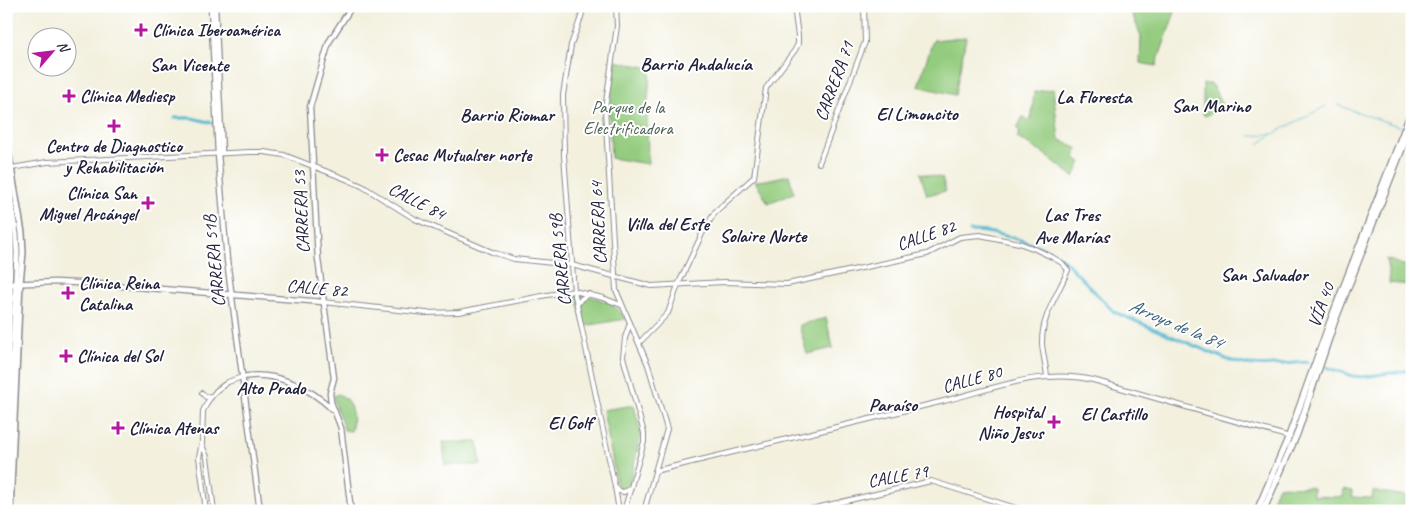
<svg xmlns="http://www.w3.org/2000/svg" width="1418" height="517" viewBox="0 0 1418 517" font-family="Caveat,sans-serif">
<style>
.green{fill:#94cc7f;stroke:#5b775d}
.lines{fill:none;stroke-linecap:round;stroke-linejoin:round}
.stream{stroke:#53b8d1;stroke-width:1}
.canal{stroke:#53b8d1;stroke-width:3}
.tertiary-casing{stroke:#8a898c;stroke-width:6}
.secondary-casing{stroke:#8a898c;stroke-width:7}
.primary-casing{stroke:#8a898c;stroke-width:8}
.trunk-casing{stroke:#8a898c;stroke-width:8}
.tertiary{stroke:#fff;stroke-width:4}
.secondary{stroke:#fff;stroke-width:4.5}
.primary{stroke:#fff;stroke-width:5}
.trunk{stroke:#fff;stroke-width:5.5}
.poi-dot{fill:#b5179e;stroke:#fff;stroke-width:2}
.labels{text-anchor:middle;stroke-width:4;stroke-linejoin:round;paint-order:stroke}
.poi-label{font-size:18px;font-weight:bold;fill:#22223b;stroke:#fff;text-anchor:start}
.street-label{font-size:18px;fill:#22223b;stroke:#fff}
.park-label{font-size:18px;fill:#4a5e53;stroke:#fff}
.neighbourhood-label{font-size:19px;font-weight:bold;fill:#22223b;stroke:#fff}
.water-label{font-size:19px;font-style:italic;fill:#365e77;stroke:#fff}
</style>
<rect width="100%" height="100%" fill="#fff"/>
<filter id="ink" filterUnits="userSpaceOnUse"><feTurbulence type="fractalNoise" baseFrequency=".02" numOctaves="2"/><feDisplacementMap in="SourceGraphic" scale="10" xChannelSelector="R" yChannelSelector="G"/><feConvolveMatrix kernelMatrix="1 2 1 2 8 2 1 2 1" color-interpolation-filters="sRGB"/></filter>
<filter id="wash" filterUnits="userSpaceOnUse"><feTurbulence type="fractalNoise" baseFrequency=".0096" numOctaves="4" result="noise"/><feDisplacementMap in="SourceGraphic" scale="20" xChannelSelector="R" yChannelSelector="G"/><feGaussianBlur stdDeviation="1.12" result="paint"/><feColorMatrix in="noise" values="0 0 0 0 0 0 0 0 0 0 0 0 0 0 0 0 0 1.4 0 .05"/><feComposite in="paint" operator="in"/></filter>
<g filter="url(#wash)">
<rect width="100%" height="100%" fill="#f3f0de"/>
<g class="green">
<path d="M1129 6H1177L1156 66 1140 63 1141 36Z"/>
<path d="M966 37 955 95 918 86 933 40Z"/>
<path d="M615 61 651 68 647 109 648 164 611 158 609 111Z"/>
<path d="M1203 84H1212L1223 107 1205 116 1203 114Z"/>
<path d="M1053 89 1059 139 1078 149 1075 158 1081 162 1074 177 1043 153 1017 138 1020 131 1017 129 1023 116 1029 121 1032 115 1034 92Z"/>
<path d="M920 173 942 178 946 191 927 195Z"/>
<path d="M789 175 794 193 768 203 755 181 766 180Z"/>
<path d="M1386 259 1412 268V285L1389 283C1390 275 1387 267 1386 259Z"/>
<path d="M576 293C596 298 615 301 626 319L584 326Z"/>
<path d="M826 318 833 348 807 354 799 325Z"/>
<path d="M336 394C352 396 355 418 351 431L344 430C342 419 333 405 334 396Z"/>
<path d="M634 405 641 435 629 486 622 490 617 485 603 410Z"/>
<path d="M443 442H478L481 465H445Z"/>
<path d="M1278 486 1310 487 1313 488V496L1343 497V489L1352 491V497L1372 498 1373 491 1406 496 1404 503 1406 508 1405 511H1298L1297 507 1280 498 1277 502 1272 500Z"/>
</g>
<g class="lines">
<g class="stream">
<path d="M1337 105 1401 127"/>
<path d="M1250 136 1272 134"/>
<path d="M1259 144 1273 134 1326 106"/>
</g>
<g class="canal">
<path d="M175 118H192L213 123"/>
<path d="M970 231C995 230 1047 246 1065 261L1114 312 1226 359C1255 370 1278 364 1307 362"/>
<path d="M1326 367 1353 376 1362 377 1412 370"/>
</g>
</g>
</g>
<g filter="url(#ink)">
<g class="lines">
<g class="tertiary-casing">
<g id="tertiary">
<path d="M584 6 581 17 571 45 563 95 564 155 574 291 615 487 619 511"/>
<path d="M616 6 617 26 605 109 616 290 648 365 667 429 644 511"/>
<path d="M819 163 865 42 864 6"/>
<path d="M6 169 47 162 249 152H264L284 155 346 179 362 186 415 219 492 252 514 259 572 265 651 286 724 282 787 284 927 254 960 237 980 235 1019 243 1035 249 1052 257 1062 263 1068 270C1058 294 1041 317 1042 344 1043 355 1046 366 1047 376"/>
<path d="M323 302 426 313 459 312 547 295 574 291 603 298 621 305"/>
<path d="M577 305 581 299 589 294"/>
<path d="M639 343 668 313 678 285 703 232 715 212 754 177 766 88 795 50 798 44V36L794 6"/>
<path d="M202 393 206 397 211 396"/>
<path d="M202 445 207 457 214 511"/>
<path d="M655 471C751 447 848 425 944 401 993 389 1041 368 1093 380L1290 437"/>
<path d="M615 487 619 491 624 492 630 488"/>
<path d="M206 511 199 457 202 443 203 411 208 401 217 390 228 382 242 377"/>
<path d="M624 511 644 442V433L623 357 625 338 630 323"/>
<path d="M803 511 931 481 1025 511"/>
</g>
</g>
<g class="secondary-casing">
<g id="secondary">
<path d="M211 6 218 154 227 260 260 511"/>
<path d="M215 6 222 153"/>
<path d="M6 284 55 282 98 284 323 302"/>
<path d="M242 377C274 370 311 388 333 410"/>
<path d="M351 511 341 428 331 402 330 393 334 378 318 259 310 107 329 42 352 6"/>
<path d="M1409 511 1412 503"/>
</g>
</g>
<g class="primary-casing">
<g id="primary">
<path d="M6 138 22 233 23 253 20 283 10 511"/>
<path d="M6 180 16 234 17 253 6 505"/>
</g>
</g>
<g class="trunk-casing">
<g id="trunk">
<path d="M1257 511 1289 436 1330 322 1412 110"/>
<path d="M1263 511 1297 434 1334 323 1412 123"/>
</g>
</g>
<use href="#tertiary" class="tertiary"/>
<use href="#secondary" class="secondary"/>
<use href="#primary" class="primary"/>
<use href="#trunk" class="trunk"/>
</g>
</g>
<g class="poi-dot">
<path d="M138.5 22.5h5v5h5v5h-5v5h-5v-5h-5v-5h5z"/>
<path d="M66.5 88.5h5v5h5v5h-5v5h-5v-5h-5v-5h5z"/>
<path d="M111.5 118.5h5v5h5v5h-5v5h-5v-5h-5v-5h5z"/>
<path d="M379.5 147.5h5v5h5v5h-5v5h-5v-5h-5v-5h5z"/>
<path d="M145.5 195.5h5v5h5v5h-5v5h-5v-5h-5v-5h5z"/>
<path d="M65.5 285.5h5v5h5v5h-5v5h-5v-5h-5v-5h5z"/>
<path d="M63.5 348.5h5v5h5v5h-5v5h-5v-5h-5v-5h5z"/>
<path d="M1051.5 414.5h5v5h5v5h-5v5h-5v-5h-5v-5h5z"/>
<path d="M115.5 420.5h5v5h5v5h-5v5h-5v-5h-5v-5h5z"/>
</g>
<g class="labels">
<g class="poi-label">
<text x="152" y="36">Clínica Iberoamérica</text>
<text x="80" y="102">Clínica Mediesp</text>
<text x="114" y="152" text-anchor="middle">Centro de Diagnostico<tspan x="114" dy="21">y Rehabilitación</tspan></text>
<text x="393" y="161">Cesac Mutualser norte</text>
<text x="137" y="199" text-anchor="end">Clínica San<tspan x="137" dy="21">Miguel Arcángel</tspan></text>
<text x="79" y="289">Clínica Reina<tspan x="79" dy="21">Catalina</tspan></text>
<text x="77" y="362">Clínica del Sol</text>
<text x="1043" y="418" text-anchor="end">Hospital<tspan x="1043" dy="21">Niño Jesus</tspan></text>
<text x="129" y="434">Clínica Atenas</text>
</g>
<g class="street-label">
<text transform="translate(834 81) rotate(-70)" y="6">CARRERA 71</text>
<text transform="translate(417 201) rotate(27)" y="6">CALLE 84</text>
<text transform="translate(301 212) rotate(-93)" y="6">CARRERA 53</text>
<text transform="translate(598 223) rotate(-93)" y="6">CARRERA 64</text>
<text transform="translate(926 235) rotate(-19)" y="6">CALLE 82</text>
<text transform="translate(560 260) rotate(-96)" y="6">CARRERA 59B</text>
<text transform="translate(214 261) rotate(-96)" y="6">CARRERA 51B</text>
<text transform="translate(317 288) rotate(5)" y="6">CALLE 82</text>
<text transform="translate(1321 305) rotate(-70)" y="6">VÍA 40</text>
<text transform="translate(972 379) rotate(-15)" y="6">CALLE 80</text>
<text transform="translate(898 476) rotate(-10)" y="6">CALLE 79</text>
</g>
<g class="park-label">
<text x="628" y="113">Parque de la<tspan x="628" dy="21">Electrificadora</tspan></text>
</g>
<g class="neighbourhood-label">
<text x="696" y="70">Barrio Andalucía</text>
<text x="189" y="71">San Vicente</text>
<text x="1094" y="103">La Floresta</text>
<text x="1211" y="112">San Marino</text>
<text x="917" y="120">El Limoncito</text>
<text x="507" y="121">Barrio Riomar</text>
<text x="1072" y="221">Las Tres<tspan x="1072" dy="22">Ave Marías</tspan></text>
<text x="667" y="230">Villa del Este</text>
<text x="763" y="242">Solaire Norte</text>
<text x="1264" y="281">San Salvador</text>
<text x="271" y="394">Alto Prado</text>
<text x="893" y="411">Paraíso</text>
<text x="1114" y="420">El Castillo</text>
<text x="570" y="429">El Golf</text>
</g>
<g class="water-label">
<text transform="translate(1176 323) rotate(23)" y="7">Arroyo de la 84</text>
</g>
</g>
<rect width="1418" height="517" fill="none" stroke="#fff" stroke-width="25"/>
<g transform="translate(52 52) rotate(62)"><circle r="24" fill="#ffffff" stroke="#a7a7b1"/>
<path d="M0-4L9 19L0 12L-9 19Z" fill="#b5179e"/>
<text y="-8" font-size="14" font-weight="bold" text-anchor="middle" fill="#22223b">N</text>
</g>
</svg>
